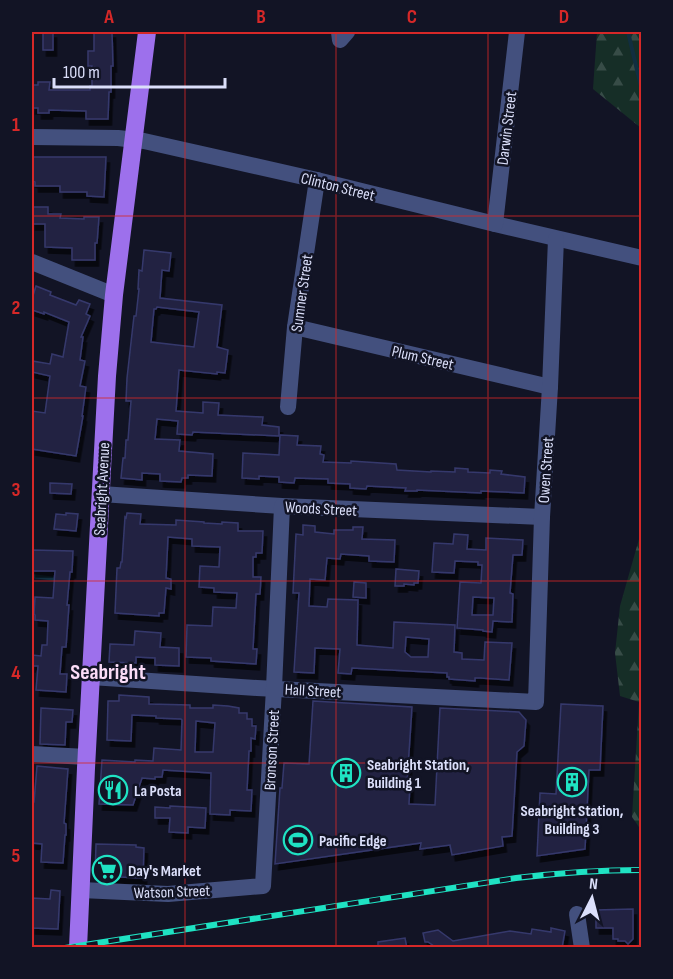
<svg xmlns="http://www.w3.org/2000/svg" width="673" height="979" viewBox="0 0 673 979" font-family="'Sofia Sans Condensed',sans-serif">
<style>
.forest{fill:url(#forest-firs)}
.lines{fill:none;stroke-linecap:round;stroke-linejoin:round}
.stream{stroke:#112e3f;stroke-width:4}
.building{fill:#212343;stroke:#36396c;stroke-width:1.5;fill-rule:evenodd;filter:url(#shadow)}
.minor{stroke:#43507e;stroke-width:16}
.major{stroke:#9d70ec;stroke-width:18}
.rail-casing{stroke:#1fe2c3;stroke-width:6}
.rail{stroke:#121425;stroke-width:4;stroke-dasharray:11;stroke-linecap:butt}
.grid{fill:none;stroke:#d62828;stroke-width:1.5;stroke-opacity:0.55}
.labels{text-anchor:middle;stroke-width:5;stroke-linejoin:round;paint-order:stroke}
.street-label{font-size:16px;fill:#dbdffa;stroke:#121425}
.poi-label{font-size:16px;font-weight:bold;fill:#dbdffa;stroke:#121425;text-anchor:start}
.district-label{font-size:22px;font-weight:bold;fill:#fadcf7;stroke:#121425}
.neatline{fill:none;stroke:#d62828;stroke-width:2}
.grid-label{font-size:20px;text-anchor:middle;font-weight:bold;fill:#d62828}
</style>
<defs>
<pattern id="forest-firs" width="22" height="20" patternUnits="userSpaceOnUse" patternTransform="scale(1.5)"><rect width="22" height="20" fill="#162e27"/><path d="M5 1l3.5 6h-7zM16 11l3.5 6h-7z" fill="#374c47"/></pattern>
<filter id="shadow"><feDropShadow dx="3.5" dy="6" stdDeviation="0" flood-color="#0009"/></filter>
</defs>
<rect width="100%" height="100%" fill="#121425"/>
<g class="forest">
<path d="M597 32H641V128L593 89Z"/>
<path d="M641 532 642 830H641L632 817 639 702 620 696 615 653 620 606Z"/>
</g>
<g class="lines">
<g class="stream">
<path d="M628 32 642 91"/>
<path d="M32 576 57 579"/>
</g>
</g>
<g class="building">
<rect x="43" y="32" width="10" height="18"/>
<path d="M94 32H112L113 66H111V92H109L108 119H86V111L49 110V113H38V108H32L33 85H38V82H50L49 90H90V86H92V66H88V51H94Z"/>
<path d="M32 157H106L104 197 87 196V192H60V186H35V182L32 181Z"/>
<path d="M32 207H48V214H61L60 218 84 219V217H99L97 243H95V260H72V248L45 247V224H32Z"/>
<path d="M144 250 171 253 169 271 162 270 160 298 222 305 217 347 228 350 225 373 217 372V374L179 370 176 411 203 413V402L219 403 218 415 263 417 262 425 279 427V436L193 432 192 435 177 434 178 421 157 419 155 439 180 440 179 451 213 454 212 476 188 475V478H182L181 482 160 481V474L142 473V480L121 478 123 458H125L126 440H128L131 401H126L127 378 134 316H136L139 289H138L139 270 142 271ZM157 307 199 312 194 347 151 342 154 309H156Z"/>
<path d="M36 286 51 292 50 295 76 305 79 300 90 304 86 314 90 316 81 337H83L80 360 85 361 80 386 86 387 82 416H83L76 456 32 449V411L45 413 50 376 32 372V361L50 364 52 354 63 357 69 322 44 312V314L32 310V299Z"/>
<path d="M280 435 298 436 297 445 321 446 320 454 324 455 323 462 351 463V461L396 464 397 470 431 472V471L455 472V468L468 469V472L490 473V470L502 471 501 474 525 477 524 493 481 491V493L417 490V491H405L406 488 367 486 366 489 350 488V484L328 483V479L295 478 294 483 279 482V477L259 476V479L242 478 243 453 279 455Z"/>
<path d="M50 483 72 484 71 494 50 493Z"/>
<path d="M66 513 78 514 76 531 54 529 56 514 66 515Z"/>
<path d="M127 513 141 514 140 524 176 525V520L204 522V523L222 524V522L238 523V531H263L262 553H256V557H253V577H261L260 594H256L253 649H257L256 664 211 661V658L186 657 187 625 212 626 213 607 236 608 237 593 214 592V588L199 587 200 566 219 567 220 547 192 546V539L168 537 166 578 171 579V589L166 588 164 613H159V616L115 613 117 568H120L121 562H122L125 517 126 518Z"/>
<path d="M303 525 315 526V532L334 534V530H353V527H363L362 539 395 540 394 562 369 561V556L341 554 340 559 327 558 325 580 310 579 309 606 327 607 328 599 358 600 357 645 393 648 394 622 455 625 454 652 462 653V659L484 660 485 642 512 643 509 680 480 678H475V681L449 679V677H447V673L352 668 351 674 338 673 340 649 315 648 314 673 294 672 299 593H293L296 534 303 535ZM406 637 429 639 428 657H411L405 652Z"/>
<path d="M454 534 468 535 467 549 486 550V538L523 540 522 555H513L510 593 513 594 512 622 493 621 492 632 483 631V630L457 628 460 582 481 583 482 565H478V562L455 561 454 573 432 572 434 543 453 544ZM473 597 494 598 493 615H472Z"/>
<path d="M32 550 73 551 72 572H70L67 605H69L66 647H62L60 674H67L66 692 36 690 38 666H32V655L41 656 42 645H47L48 621 35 620V615L34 614 35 597 53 598 55 571H32Z"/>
<path d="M396 569 419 571 418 583H414V585L404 584V586H395Z"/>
<path d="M354 582 366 583V598L353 597Z"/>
<path d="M135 631 161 633 160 647 179 648V666L155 665V658L136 657V663L109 662 110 644 134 645Z"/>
<path d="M119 695 149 697V704L190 705V708H213V705L228 706 239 708V713H247V719H252V726H256L255 739 251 738V751H249L247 790H252L251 811 230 810V815L210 814 211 773 163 770 162 777H155V779L142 778 133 805 99 804 102 760 135 762V760L153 761 154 748 181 750 182 720 181 719 156 718V716L132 715 131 741 107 740 108 701H119ZM196 721 215 723 213 752H195Z"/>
<path d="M313 701 412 707 407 783H410L409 804 435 805 440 708 519 712 526 720 524 746 517 752 512 836 502 837 503 846 452 855 450 845 420 849 421 843 275 864 280 788H282L284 763 309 764Z"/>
<path d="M561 704 603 706 600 770H589L585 849 537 856 540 793 556 794Z"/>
<path d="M41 708 73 710 72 722H66L65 745 40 744Z"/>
<path d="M37 766 68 769 64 823 66 824V835H65L63 863 41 862 42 844 32 843V802H34Z"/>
<path d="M170 806 206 808 205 828 188 827V833L169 832 170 818H155V807L170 808Z"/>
<path d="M96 844 136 845V847L144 848 143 878 95 876Z"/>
<path d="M51 890 60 891 58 929 32 928V898L50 899Z"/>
<path d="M633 909V939L628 944 625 941H618V939H613V928H596V910Z"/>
<path d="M551 928 565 931 562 948H437L428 942H425L423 933 438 930 453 941 510 931 531 934 532 929 551 932Z"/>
<path d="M405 938 407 948H378V942Z"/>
</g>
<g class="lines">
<g class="minor">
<path d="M339 32 340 40 347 32"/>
<path d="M32 137 118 138 144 141 317 180 495 224 642 258"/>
<path d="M495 224 517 32"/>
<path d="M32 262 114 295"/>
<path d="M295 327 550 387"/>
<path d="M288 407 295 327 317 180"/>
<path d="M101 494 282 506 542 517"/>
<path d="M91 677 257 688 536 702 542 517 550 387 556 239"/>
<path d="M32 754 86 757"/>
<path d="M81 890 168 894 263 886 274 688 282 506"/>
<path d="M577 914 582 948"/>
</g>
<path class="major" d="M78 948 86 768 107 376 114 295 147 32"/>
<g class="rail-casing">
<path id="rail" d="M65 948 516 878C558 873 599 870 642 870"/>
</g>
<use href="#rail" class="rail"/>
</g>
<path class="grid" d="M185 32V948M336 32V948M488 32V948M32 216H642M32 398H642M32 581H642M32 763H642"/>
<defs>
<g id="building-ring" transform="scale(1.5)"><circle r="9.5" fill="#121425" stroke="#1fe2c3" stroke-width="1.5"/><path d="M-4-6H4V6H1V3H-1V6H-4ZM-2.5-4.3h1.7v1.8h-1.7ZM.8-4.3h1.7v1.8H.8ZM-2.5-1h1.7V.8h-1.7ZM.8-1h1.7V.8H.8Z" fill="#1fe2c3"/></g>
<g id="restaurant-ring" transform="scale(1.5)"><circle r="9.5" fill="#121425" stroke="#1fe2c3" stroke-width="1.5"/><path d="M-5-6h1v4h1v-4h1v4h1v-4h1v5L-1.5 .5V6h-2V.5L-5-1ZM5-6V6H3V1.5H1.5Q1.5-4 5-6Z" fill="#1fe2c3"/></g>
<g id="stadium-ring" transform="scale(1.5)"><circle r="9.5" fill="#121425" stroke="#1fe2c3" stroke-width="1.5"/><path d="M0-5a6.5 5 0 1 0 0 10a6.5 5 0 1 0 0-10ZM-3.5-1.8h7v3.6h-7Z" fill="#1fe2c3"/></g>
<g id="supermarket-ring" transform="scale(1.5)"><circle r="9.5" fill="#121425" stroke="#1fe2c3" stroke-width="1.5"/><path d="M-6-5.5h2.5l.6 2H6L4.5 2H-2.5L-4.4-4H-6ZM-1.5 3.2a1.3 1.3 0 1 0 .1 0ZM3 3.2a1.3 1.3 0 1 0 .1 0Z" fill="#1fe2c3"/></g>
</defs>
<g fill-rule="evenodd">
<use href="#building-ring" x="346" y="773"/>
<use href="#building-ring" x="572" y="782"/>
<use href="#restaurant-ring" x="113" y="790"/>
<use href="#stadium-ring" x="298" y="840"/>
<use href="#supermarket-ring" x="107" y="870"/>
</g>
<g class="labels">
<g class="street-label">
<text transform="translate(506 128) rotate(-83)" y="6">Darwin Street</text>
<text transform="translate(338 186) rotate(14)" y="6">Clinton Street</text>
<text transform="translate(301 293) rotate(-82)" y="6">Sumner Street</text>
<text transform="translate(423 357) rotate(13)" y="6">Plum Street</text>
<text transform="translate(545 470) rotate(-86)" y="6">Owen Street</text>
<text transform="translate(101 489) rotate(-87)" y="6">Seabright Avenue</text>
<text transform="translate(321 508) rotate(3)" y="6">Woods Street</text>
<text transform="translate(313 690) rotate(3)" y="6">Hall Street</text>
<text transform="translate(271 750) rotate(-87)" y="6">Bronson Street</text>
<text transform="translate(172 891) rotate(-2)" y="6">Watson Street</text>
</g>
<g class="poi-label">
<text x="367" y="770">Seabright Station,<tspan x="367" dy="18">Building 1</tspan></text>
<text x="134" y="796">La Posta</text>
<text x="572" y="816" text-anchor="middle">Seabright Station,<tspan x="572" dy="18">Building 3</tspan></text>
<text x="319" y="846">Pacific Edge</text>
<text x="128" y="876">Day's Market</text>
</g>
<g class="district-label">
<text x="108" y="679">Seabright</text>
</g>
</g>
<rect width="673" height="979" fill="none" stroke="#121425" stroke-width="66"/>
<g transform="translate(592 898) rotate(6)" stroke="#121425" stroke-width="4.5" paint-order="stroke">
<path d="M0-4.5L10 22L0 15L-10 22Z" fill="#dbdffa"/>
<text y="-9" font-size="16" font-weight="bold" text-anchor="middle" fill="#dbdffa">N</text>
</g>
<path d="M54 78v9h171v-9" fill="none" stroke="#dbdffa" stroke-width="3"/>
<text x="63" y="78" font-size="18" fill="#dbdffa" stroke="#121425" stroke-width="4.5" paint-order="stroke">100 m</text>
<rect x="33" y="33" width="607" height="913" class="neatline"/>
<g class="grid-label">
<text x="109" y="23">A</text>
<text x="261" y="23">B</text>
<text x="412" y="23">C</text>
<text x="564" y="23">D</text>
<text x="16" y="131">1</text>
<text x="16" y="314">2</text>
<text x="16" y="496">3</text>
<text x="16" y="679">4</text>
<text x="16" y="862">5</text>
</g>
</svg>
